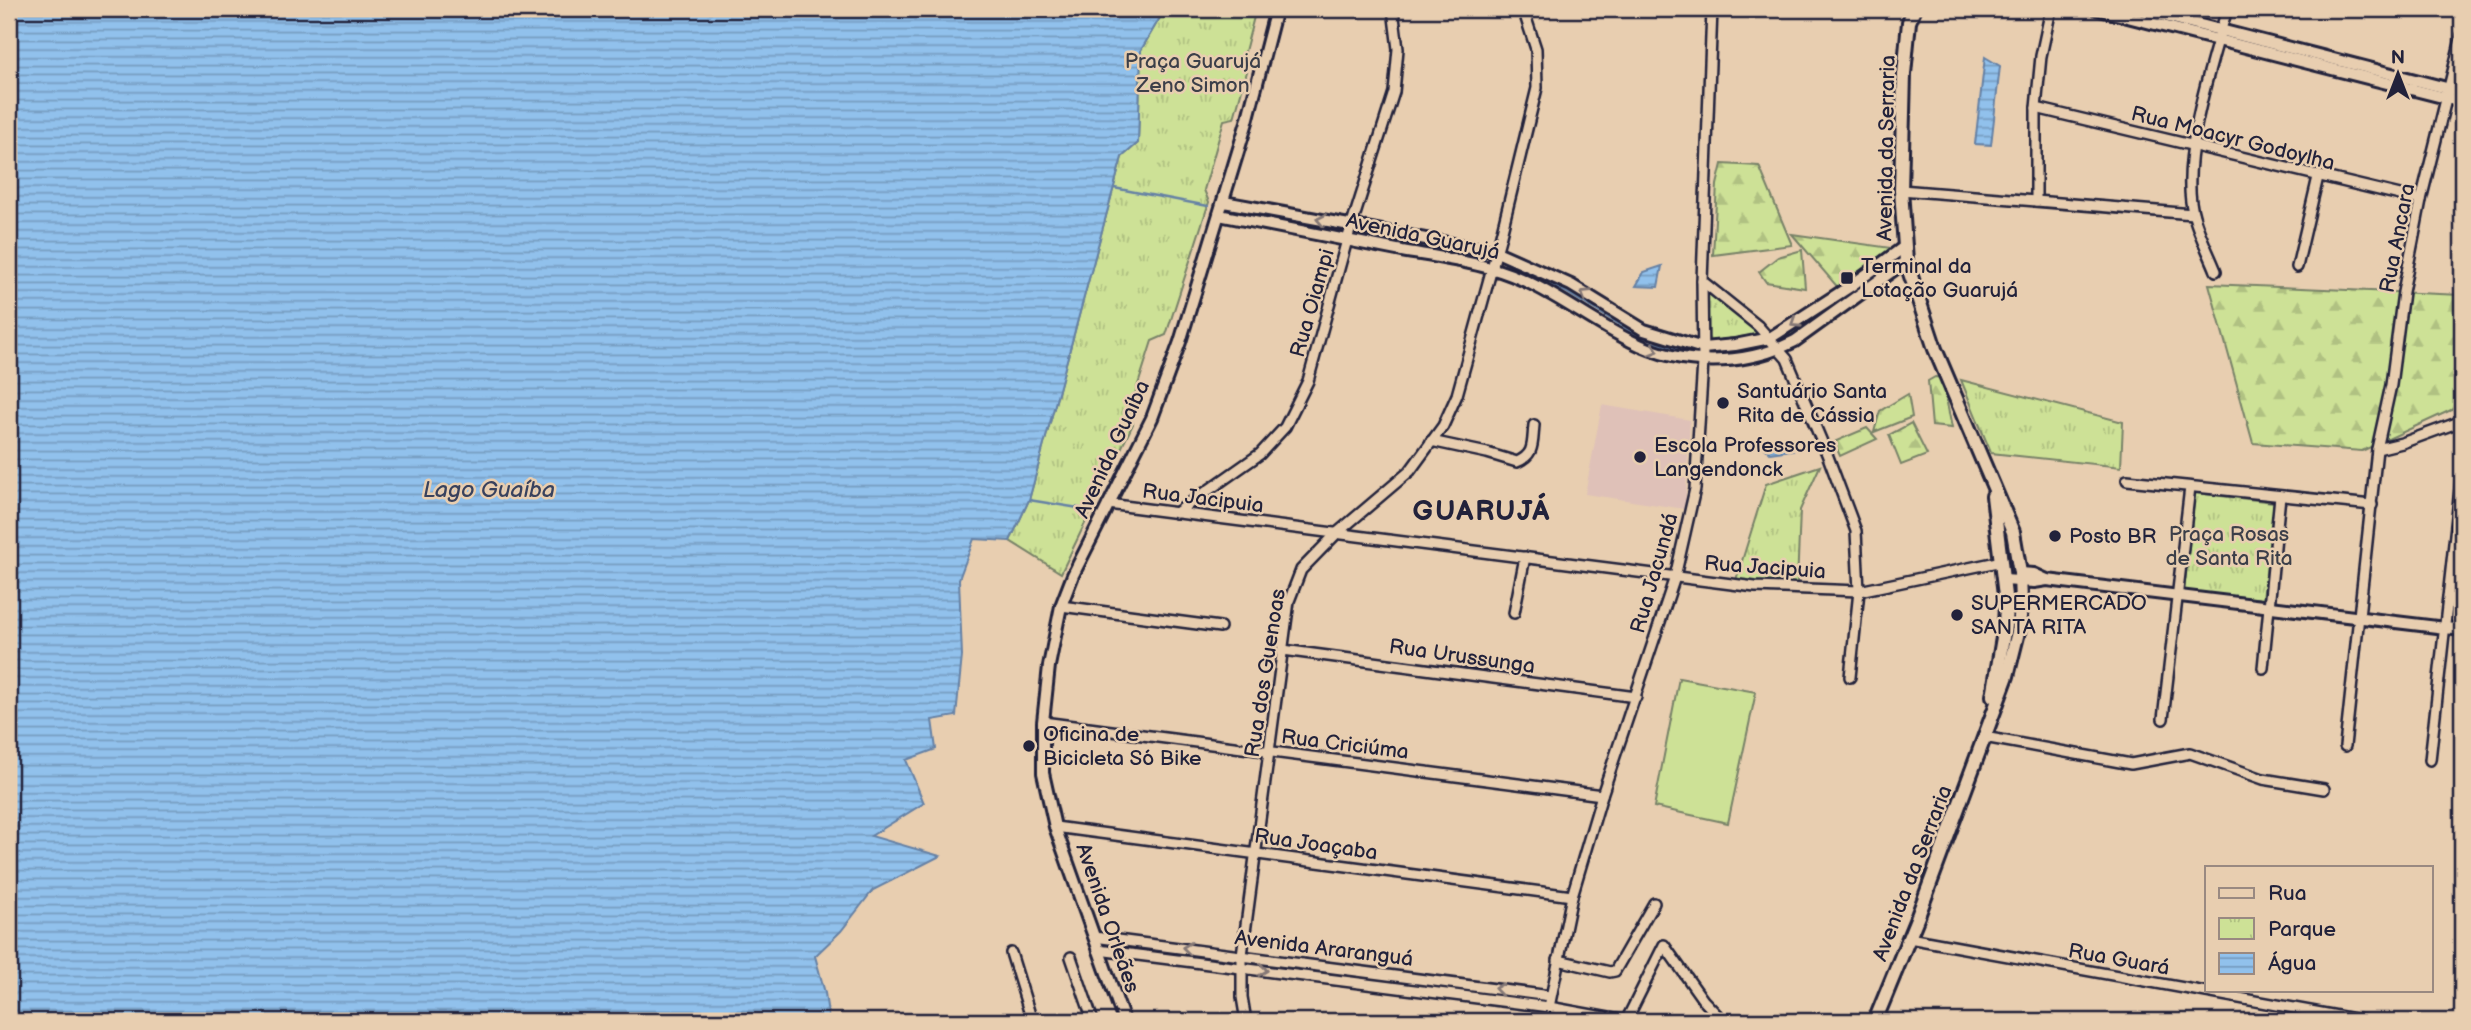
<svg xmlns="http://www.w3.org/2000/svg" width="2471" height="1030" viewBox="0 0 2471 1030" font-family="'Balsamiq Sans',sans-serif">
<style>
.built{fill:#dfc1b8}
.grass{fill:#cde196;stroke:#788268;stroke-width:2}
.forest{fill:url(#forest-firs);stroke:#788268;stroke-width:2}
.park{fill:url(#park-tufts);stroke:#788268;stroke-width:2}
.water{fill:url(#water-rules);stroke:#6581a5;stroke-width:2}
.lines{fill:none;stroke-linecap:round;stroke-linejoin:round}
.stream{stroke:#6581a5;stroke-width:2.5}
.minor-casing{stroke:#22223b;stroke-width:14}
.tertiary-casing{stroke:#22223b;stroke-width:16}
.secondary-casing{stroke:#22223b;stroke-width:18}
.minor{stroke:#e8ceb0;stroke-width:9}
.tertiary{stroke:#e8ceb0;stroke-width:10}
.secondary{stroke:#e8ceb0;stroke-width:12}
.oneway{stroke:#857876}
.poi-dot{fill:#22223b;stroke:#e8ceb0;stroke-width:2.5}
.labels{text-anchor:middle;stroke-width:5;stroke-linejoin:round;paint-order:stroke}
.park-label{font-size:21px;fill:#3c3f49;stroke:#e8ceb0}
.street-label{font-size:21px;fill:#22223b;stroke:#e8ceb0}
.poi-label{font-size:21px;fill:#22223b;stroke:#e8ceb0;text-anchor:start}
.water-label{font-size:23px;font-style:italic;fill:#38425e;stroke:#e8ceb0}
.district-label{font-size:28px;font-weight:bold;letter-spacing:2px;fill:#22223b;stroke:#e8ceb0}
</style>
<defs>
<pattern id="forest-firs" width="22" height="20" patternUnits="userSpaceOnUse" patternTransform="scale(1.75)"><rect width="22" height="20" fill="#cde196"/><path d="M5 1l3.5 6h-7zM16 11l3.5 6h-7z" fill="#b0c182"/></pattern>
<pattern id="park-tufts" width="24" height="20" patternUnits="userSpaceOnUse" patternTransform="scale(1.75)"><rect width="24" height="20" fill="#cde196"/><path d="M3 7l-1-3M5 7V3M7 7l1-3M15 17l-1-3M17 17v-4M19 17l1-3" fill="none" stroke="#b0c182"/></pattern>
<pattern id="water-rules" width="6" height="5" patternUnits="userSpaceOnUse" patternTransform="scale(1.75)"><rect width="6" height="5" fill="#91c1ec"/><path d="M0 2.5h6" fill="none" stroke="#769cc0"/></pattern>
</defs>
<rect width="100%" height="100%" fill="#e8ceb0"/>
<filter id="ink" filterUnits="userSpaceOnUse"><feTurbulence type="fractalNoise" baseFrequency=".0143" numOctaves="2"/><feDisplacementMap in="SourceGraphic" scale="14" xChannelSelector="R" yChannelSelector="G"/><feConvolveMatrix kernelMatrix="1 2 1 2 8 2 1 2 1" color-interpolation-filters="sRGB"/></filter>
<g filter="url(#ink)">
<path class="built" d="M1602 405 1690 420 1685 509 1585 494Z"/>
<path class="grass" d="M1679 678 1756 692 1728 823 1654 807Z"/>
<g class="forest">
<path d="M1722 164 1759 166 1792 245 1713 255 1717 185Z"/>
<path d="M1792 234 1891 248 1889 255 1840 290Z"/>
<path d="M1802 250 1805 288 1766 282 1759 272 1778 257Z"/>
<path d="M2209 284 2462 295V405L2362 451 2253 443Z"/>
<path d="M1935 377 1942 378 1952 428 1932 426 1928 381Z"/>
<path d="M1911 423 1927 455 1901 465 1889 435Z"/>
<path d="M1867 428 1877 439 1840 456 1834 442Z"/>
</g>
<g class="park">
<path d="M1165 9H1256L1243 59 1248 68 1234 118 1224 120 1204 190 1209 202 1166 335 1152 341 1129 413 1133 424 1061 573 1010 541 1029 500 1122 157 1138 143 1141 50Z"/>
<path d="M1888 262 1892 267 1791 339 1788 333Z"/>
<path d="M1705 287 1760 334 1707 342Z"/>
<path d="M1961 380 2123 422 2121 467 1991 453Z"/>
<path d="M1908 394 1912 417 1874 432 1880 411Z"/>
<path d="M1820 466 1800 510 1797 585 1736 580 1766 484Z"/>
<path d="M2195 493 2274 502 2263 599 2184 591Z"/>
</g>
<g class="water">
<path d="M9 9H1165L1141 50 1138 143 1122 157 1029 500 1010 541 974 539 959 579 962 656 956 716 932 720 936 749 906 760 924 803 871 836 940 856 873 890 841 931 815 956 825 993 829 1021H9Z"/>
<path d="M1985 57 2000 66 1991 145 1975 144Z"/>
<path d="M1662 266 1658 287 1636 286 1644 272Z"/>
<path d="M1778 438 1776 444 1791 450 1770 453 1762 445Z"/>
</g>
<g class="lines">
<g class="stream">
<path d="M1114 188 1208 206"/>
<path d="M1239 212 1343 231"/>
<path d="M1361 233 1485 258"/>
<path d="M1505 264 1566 292 1647 341 1691 352"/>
<path d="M1029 500 1091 510"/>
</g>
<g class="minor-casing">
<g id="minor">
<path d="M2036 108 2421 200"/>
<path d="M1901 190 2193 214"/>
<path d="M2036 201V108L2041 56 2051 9"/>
<path d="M2297 267 2318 177"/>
<path d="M2216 271C2209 253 2199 235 2194 216 2178 164 2212 62 2227 9"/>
<path d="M1702 281 1758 326 1787 359 1827 454 1856 531 1859 591 1850 677"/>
<path d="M1431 441 1487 453 1517 462C1535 454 1532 444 1534 425"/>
<path d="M2377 449 2402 443 2462 421"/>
<path d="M2127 480 2372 505"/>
<path d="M1108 504 1755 587 1859 591 2002 561"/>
<path d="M1176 513 1260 454 1285 427 1308 381 1347 240 1394 92 1398 49 1393 9"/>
<path d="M1061 606 1220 627"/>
<path d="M1514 613 1525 557"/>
<path d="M1283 650 1636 697"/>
<path d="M2263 668 2280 496"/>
<path d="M2163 719 2190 487"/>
<path d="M1043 722 1602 795"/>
<path d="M1984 737 2131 764 2190 753 2263 779 2324 789"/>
<path d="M2345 746 2377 449 2391 385 2403 292 2421 200 2462 35"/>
<path d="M2430 760 2461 480"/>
<path d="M1055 827 1572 896"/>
<path d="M1094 937 1550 996"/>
<path d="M1909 938 2365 1021"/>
<path d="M1098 950 1549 1007 1625 1021"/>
<path d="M1011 953 1032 1021"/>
<path d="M1071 957 1093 1021"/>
<path d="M1558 960 1610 972 1615 971 1654 903"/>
<path d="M1549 1007 1572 896 1602 795 1675 577 1695 489 1703 362 1702 281 1712 9"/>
<path d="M1246 1021 1242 997V955L1289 601 1301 570 1337 533 1410 471 1443 426 1457 395 1500 239 1537 88 1536 49 1523 9"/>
<path d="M1626 1021 1664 945 1703 1000 1723 1021"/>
</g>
</g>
<g class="tertiary-casing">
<g id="tertiary">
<path d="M2096 9 2462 102"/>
<path d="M2138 9 2462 92"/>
<path d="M1224 202 1497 252 1571 285 1644 330 1703 348 1735 345 1770 338 1852 285 1904 247"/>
<path d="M1219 215C1280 227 1341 239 1402 251 1431 256 1462 260 1490 268 1543 282 1584 318 1631 341 1682 367 1744 367 1795 341L1906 261"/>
<path d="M2020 573 2034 574 2047 580 2462 630"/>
<path d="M2004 580 2034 582 2047 580"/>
<path d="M1124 1021 1055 827 1043 773V722L1049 666 1061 606 1073 575 1152 418 1180 342 1247 122 1276 9"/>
</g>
</g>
<g class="secondary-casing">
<g id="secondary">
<path d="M1993 696 2005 626 2006 604 1993 496"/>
<path d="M1875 1021 1918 916 2007 676 2019 628 2021 605 2020 573 2013 532 1935 349 1906 261 1901 190 1904 74 1909 22 1914 9"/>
</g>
</g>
<use href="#minor" class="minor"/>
<use href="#tertiary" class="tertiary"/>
<use href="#secondary" class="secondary"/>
</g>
<defs><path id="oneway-chevron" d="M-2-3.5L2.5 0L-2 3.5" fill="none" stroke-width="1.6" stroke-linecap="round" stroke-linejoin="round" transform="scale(1.75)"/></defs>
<g class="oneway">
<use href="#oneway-chevron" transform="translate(1321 220) rotate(-169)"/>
<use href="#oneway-chevron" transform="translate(1585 294) rotate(-148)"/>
<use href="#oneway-chevron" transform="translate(1795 323) rotate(147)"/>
<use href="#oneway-chevron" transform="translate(1654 350) rotate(16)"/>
<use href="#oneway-chevron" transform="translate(1187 948) rotate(-173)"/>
<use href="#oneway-chevron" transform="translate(1263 970) rotate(7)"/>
<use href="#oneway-chevron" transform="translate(1499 989) rotate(-172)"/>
</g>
</g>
<g class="poi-dot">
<rect x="1840" y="271" width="14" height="14" rx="3.5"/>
<circle cx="1723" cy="403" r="7"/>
<circle cx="1640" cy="457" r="7"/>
<circle cx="2055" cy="536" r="7"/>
<circle cx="1957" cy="615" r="7"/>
<circle cx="1029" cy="746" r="7"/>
</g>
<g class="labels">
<g class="park-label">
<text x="1193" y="68">Praça Guarujá<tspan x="1193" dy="24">Zeno Simon</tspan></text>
<text x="2229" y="541">Praça Rosas<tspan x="2229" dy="24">de Santa Rita</tspan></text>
</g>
<g class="street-label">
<text transform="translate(2233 138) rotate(14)" y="7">Rua Moacyr Godoylha</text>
<text transform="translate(1886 148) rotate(-89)" y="7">Avenida da Serraria</text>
<text transform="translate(1423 236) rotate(12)" y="7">Avenida Guarujá</text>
<text transform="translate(2397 238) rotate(-79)" y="7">Rua Ancara</text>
<text transform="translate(1312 303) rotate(-74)" y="7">Rua Oiampi</text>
<text transform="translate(1112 449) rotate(-65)" y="7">Avenida Guaíba</text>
<text transform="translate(1203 498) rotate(7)" y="7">Rua Jacipuia</text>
<text transform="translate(1765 567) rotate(4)" y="7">Rua Jacipuia</text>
<text transform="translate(1654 573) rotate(-74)" y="7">Rua Jacundá</text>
<text transform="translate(1462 656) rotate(8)" y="7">Rua Urussunga</text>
<text transform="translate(1265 673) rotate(-81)" y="7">Rua dos Guenoas</text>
<text transform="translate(1345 744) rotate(7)" y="7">Rua Criciúma</text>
<text transform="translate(1316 844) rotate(8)" y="7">Rua Joaçaba</text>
<text transform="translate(1912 873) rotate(-69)" y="7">Avenida da Serraria</text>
<text transform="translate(1108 918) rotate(71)" y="7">Avenida Orleães</text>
<text transform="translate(1324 948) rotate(7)" y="7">Avenida Araranguá</text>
<text transform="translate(2119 959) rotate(10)" y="7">Rua Guará</text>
</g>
<g class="poi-label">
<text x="1861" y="273">Terminal da<tspan x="1861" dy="24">Lotação Guarujá</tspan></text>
<text x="1737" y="398">Santuário Santa<tspan x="1737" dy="24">Rita de Cássia</tspan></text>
<text x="1654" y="452">Escola Professores<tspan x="1654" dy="24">Langendonck</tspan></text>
<text x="2069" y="543">Posto BR</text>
<text x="1971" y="610">SUPERMERCADO<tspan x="1971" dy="24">SANTA RITA</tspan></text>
<text x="1043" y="741">Oficina de<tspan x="1043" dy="24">Bicicleta Só Bike</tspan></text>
</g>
<g class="water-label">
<text x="489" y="497">Lago Guaíba</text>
</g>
<g class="district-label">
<text x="1482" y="520">GUARUJÁ</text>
</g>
</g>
<rect width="2471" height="1030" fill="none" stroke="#e8ceb0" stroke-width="35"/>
<rect x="18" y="18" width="2436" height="995" fill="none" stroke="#22223b" stroke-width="2.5" filter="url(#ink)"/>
<rect x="2205" y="866" width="228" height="126" fill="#e8ceb0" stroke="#998981" stroke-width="2"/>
<rect x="2219" y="888" width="35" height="10" fill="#e8ceb0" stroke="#998981" stroke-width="2"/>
<text x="2268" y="900" font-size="21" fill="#22223b">Rua</text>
<rect x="2219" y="918" width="35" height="21" fill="url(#park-tufts)" stroke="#998981" stroke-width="2"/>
<text x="2268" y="936" font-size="21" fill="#22223b">Parque</text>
<rect x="2219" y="953" width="35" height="21" fill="url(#water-rules)" stroke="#998981" stroke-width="2"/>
<text x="2268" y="970" font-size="21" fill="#22223b">Água</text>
<g transform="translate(2398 74)" stroke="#e8ceb0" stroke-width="5" paint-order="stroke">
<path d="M0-5L12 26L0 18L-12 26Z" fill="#22223b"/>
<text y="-10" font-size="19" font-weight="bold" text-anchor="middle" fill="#22223b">N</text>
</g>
</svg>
